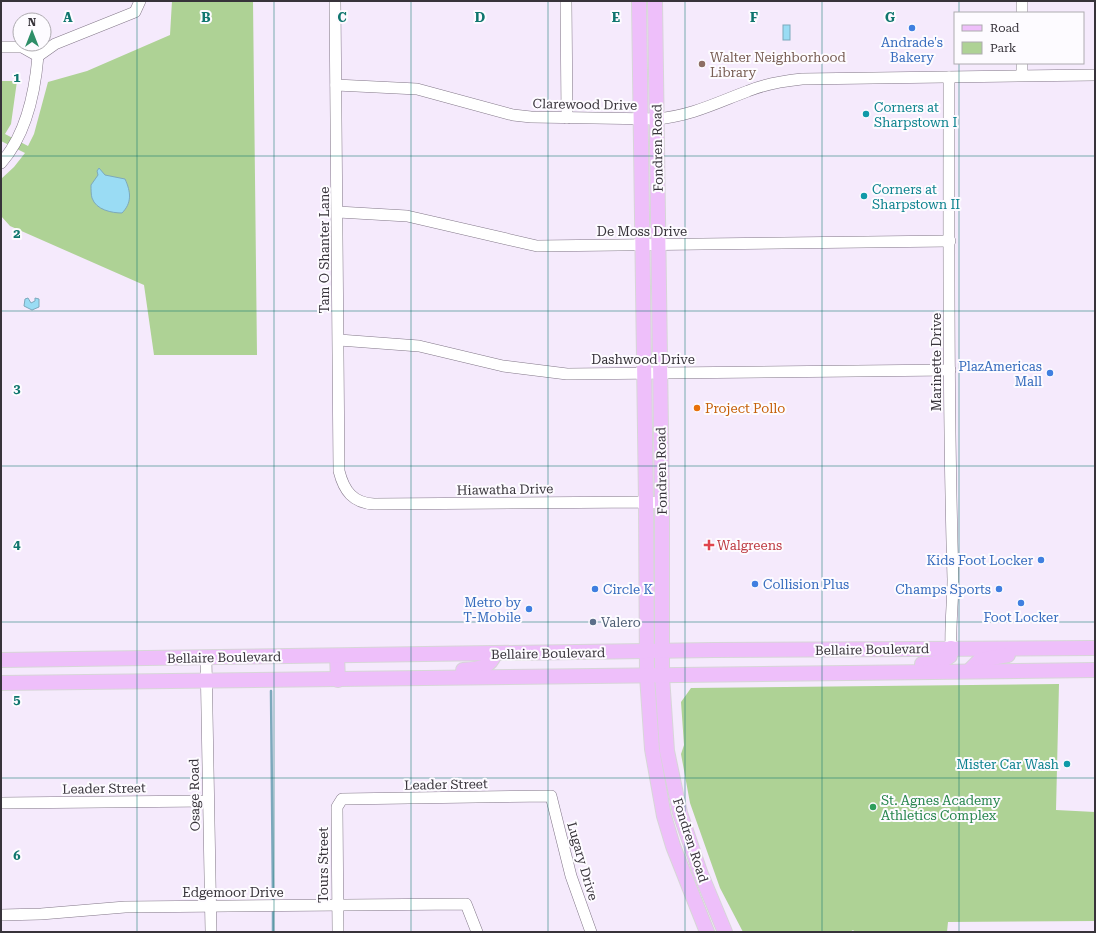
<svg xmlns="http://www.w3.org/2000/svg" width="1096" height="933" viewBox="0 0 1096 933" font-family="'Roboto Serif',serif">
<style>
.green{fill:#aed295}
.water{fill:#9adcf4;stroke:#7ca9bc}
.lines{fill:none;stroke-linecap:round;stroke-linejoin:round}
.stream{stroke:#7ca9bc;stroke-width:2.5}
.minor-casing{stroke:#827788;stroke-width:12}
.major-casing{stroke:#d7d6d8;stroke-width:16}
.minor{stroke:#fff;stroke-width:11}
.major{stroke:#eebffa;stroke-width:14}
.grid{fill:none;stroke:#0f766e;stroke-width:1;stroke-opacity:0.55}
.shop-dot{fill:#3f7fe0;stroke:#fdfbff;stroke-width:1.5}
.education-dot{fill:#8d6e63;stroke:#fdfbff;stroke-width:1.5}
.culture-dot{fill:#0f9aa8;stroke:#fdfbff;stroke-width:1.5}
.food-dot{fill:#e8710a;stroke:#fdfbff;stroke-width:1.5}
.health-dot{fill:#e0444e;stroke:#fdfbff;stroke-width:1.5}
.service-dot{fill:#5c6f8a;stroke:#fdfbff;stroke-width:1.5}
.leisure-dot{fill:#2e9e5b;stroke:#fdfbff;stroke-width:1.5}
.labels{text-anchor:middle;stroke-width:4;stroke-linejoin:round;paint-order:stroke}
.shop-label{font-size:13px;fill:#366cbe;stroke:#fdfbff;text-anchor:end}
.education-label{font-size:13px;fill:#785e54;stroke:#fdfbff;text-anchor:start}
.street-label{font-size:13px;fill:#37333a;stroke:#fdfbff}
.culture-label{font-size:13px;fill:#0d838f;stroke:#fdfbff;text-anchor:start}
.food-label{font-size:13px;fill:#c56008;stroke:#fdfbff;text-anchor:start}
.health-label{font-size:13px;fill:#be3a42;stroke:#fdfbff;text-anchor:start}
.service-label{font-size:13px;fill:#4e5e75;stroke:#fdfbff;text-anchor:start}
.leisure-label{font-size:13px;fill:#27864d;stroke:#fdfbff;text-anchor:start}
.grid-label{font-size:13px;text-anchor:middle;font-weight:bold;fill:#0f766e;stroke:#fdfbff;stroke-width:4;stroke-linejoin:round;paint-order:stroke}
</style>
<rect width="100%" height="100%" fill="#f5eafc"/>
<g class="green">
<path d="M172 1H253L257 355H154L144 285 10 226 1 216V179L14 167 25 153 1 141V81H17L11 124 5 134 28 146 34 134 48 82 87 71 170 35Z"/>
<path d="M1059 684 1056 810 1095 812V921L948 922 947 932H855L853 930 850 932H743L720 888 690 803 681 754 684 745 681 702 691 688Z"/>
</g>
<g class="water">
<rect x="783" y="25" width="7" height="15"/>
<path d="M99 168 105 175 125 179C131 192 132 203 122 213 112 213 96 210 92 198 91 195 91 189 91 185L98 175 97 171Z"/>
<path d="M28 298 31 303 35 301V298L39 299V307L32 310 24 306 25 299Z"/>
</g>
<g class="lines">
<g class="stream">
<path d="M271 691 273 902"/>
<path d="M273 909V932"/>
</g>
<g class="minor-casing">
<g id="minor">
<path d="M335 1 339 471C344 491 353 503 374 504L646 502 662 503"/>
<path d="M566 1 567 118"/>
<path d="M1022 1V13"/>
<path d="M1 47H22L38 56 55 44 135 12 140 1"/>
<path d="M1022 63V75"/>
<path d="M949 77C949 244 948 411 953 579 953 602 950 624 951 648"/>
<path d="M336 85 417 89 513 115 531 117 656 119C691 116 716 103 748 91 765 84 783 81 802 79L1095 75"/>
<path d="M1 163C26 135 35 92 38 56"/>
<path d="M338 212 407 216 537 246 950 241"/>
<path d="M339 340 419 346 503 366 567 374 950 370"/>
<path d="M206 657 211 932"/>
<path d="M1 803 208 801"/>
<path d="M1 915 41 914 125 907 466 904 477 932"/>
<path d="M338 932 337 807 342 799 551 796 571 876 591 932"/>
</g>
</g>
<g class="major-casing">
<g id="major">
<path d="M639 1 646 502 647 676 652 749 664 816 673 846 707 932"/>
<path d="M655 1 662 503V676L667 751 680 813 700 872 725 932"/>
<path d="M337 656 338 680"/>
<path d="M1 660 714 650 1095 648"/>
<path d="M922 664C932 664 942 663 950 656L951 648"/>
<path d="M463 670C477 669 490 669 495 653"/>
<path d="M969 671 980 660 1008 655"/>
<path d="M1 683 1095 670"/>
</g>
</g>
<use href="#minor" class="minor"/>
<use href="#major" class="major"/>
</g>
<path class="grid" d="M137 1V932M274 1V932M411 1V932M548 1V932M685 1V932M822 1V932M959 1V13M959 63V932M1 156H1095M1 311H1095M1 466H1095M1 622H1095M1 778H1095"/>
<g class="shop-dot">
<circle cx="912" cy="28" r="4"/>
<circle cx="1050" cy="373" r="4"/>
<circle cx="1041" cy="560" r="4"/>
<circle cx="755" cy="584" r="4"/>
<circle cx="595" cy="589" r="4"/>
<circle cx="999" cy="589" r="4"/>
<circle cx="1021" cy="603" r="4"/>
<circle cx="529" cy="609" r="4"/>
</g>
<circle class="education-dot" cx="702" cy="64" r="4"/>
<g class="culture-dot">
<circle cx="866" cy="114" r="4"/>
<circle cx="864" cy="196" r="4"/>
<circle cx="1067" cy="764" r="4"/>
</g>
<circle class="food-dot" cx="697" cy="408" r="4"/>
<path class="health-dot" d="M707 539h4v4h4v4h-4v4h-4v-4h-4v-4h4z"/>
<circle class="service-dot" cx="593" cy="622" r="4"/>
<circle class="leisure-dot" cx="873" cy="807" r="4"/>
<g class="labels">
<g class="shop-label">
<text x="912" y="47" text-anchor="middle">Andrade's<tspan x="912" dy="15">Bakery</tspan></text>
<text x="1042" y="371">PlazAmericas<tspan x="1042" dy="15">Mall</tspan></text>
<text x="1033" y="565">Kids Foot Locker</text>
<text x="763" y="589" text-anchor="start">Collision Plus</text>
<text x="603" y="594" text-anchor="start">Circle K</text>
<text x="991" y="594">Champs Sports</text>
<text x="521" y="607">Metro by<tspan x="521" dy="15">T-Mobile</tspan></text>
<text x="1021" y="622" text-anchor="middle">Foot Locker</text>
</g>
<g class="education-label">
<text x="710" y="62">Walter Neighborhood<tspan x="710" dy="15">Library</tspan></text>
</g>
<g class="street-label">
<text transform="translate(585 104) rotate(1)" y="5">Clarewood Drive</text>
<text transform="translate(657 148) rotate(-91)" y="5">Fondren Road</text>
<text x="642" y="236">De Moss Drive</text>
<text transform="translate(324 250) rotate(-90)" y="5">Tam O Shanter Lane</text>
<text x="643" y="364">Dashwood Drive</text>
<text transform="translate(936 362) rotate(-90)" y="5">Marinette Drive</text>
<text transform="translate(661 471) rotate(-91)" y="5">Fondren Road</text>
<text transform="translate(505 489) rotate(-1)" y="5">Hiawatha Drive</text>
<text transform="translate(872 649) rotate(-1)" y="5">Bellaire Boulevard</text>
<text transform="translate(548 653) rotate(-1)" y="5">Bellaire Boulevard</text>
<text transform="translate(224 657) rotate(-1)" y="5">Bellaire Boulevard</text>
<text transform="translate(446 784) rotate(-1)" y="5">Leader Street</text>
<text transform="translate(104 788) rotate(-1)" y="5">Leader Street</text>
<text transform="translate(194 795) rotate(-91)" y="5">Osage Road</text>
<text transform="translate(691 840) rotate(72)" y="5">Fondren Road</text>
<text transform="translate(583 861) rotate(74)" y="5">Lugary Drive</text>
<text transform="translate(323 865) rotate(-90)" y="5">Tours Street</text>
<text x="233" y="897">Edgemoor Drive</text>
</g>
<g class="culture-label">
<text x="874" y="112">Corners at<tspan x="874" dy="15">Sharpstown I</tspan></text>
<text x="872" y="194">Corners at<tspan x="872" dy="15">Sharpstown II</tspan></text>
<text x="1059" y="769" text-anchor="end">Mister Car Wash</text>
</g>
<g class="food-label">
<text x="705" y="413">Project Pollo</text>
</g>
<g class="health-label">
<text x="717" y="550">Walgreens</text>
</g>
<g class="service-label">
<text x="601" y="627">Valero</text>
</g>
<g class="leisure-label">
<text x="881" y="805">St. Agnes Academy<tspan x="881" dy="15">Athletics Complex</tspan></text>
</g>
</g>
<g class="grid-label">
<text x="68" y="22">A</text>
<text x="206" y="22">B</text>
<text x="342" y="22">C</text>
<text x="480" y="22">D</text>
<text x="616" y="22">E</text>
<text x="754" y="22">F</text>
<text x="890" y="22">G</text>
<text x="17" y="82">1</text>
<text x="17" y="238">2</text>
<text x="17" y="393">3</text>
<text x="17" y="549">4</text>
<text x="17" y="704">5</text>
<text x="17" y="860">6</text>
</g>
<rect width="1096" height="933" fill="none" stroke="#37333a" stroke-width="4"/>
<rect x="954" y="12" width="130" height="52" fill="#fdfbff" stroke="#aeabb0"/>
<rect x="962" y="25" width="20" height="6" fill="#eebffa" stroke="#aeabb0"/>
<text x="990" y="32" font-size="12" fill="#37333a">Road</text>
<rect x="962" y="42" width="20" height="12" fill="#aed295" stroke="#aeabb0"/>
<text x="990" y="52" font-size="12" fill="#37333a">Park</text>
<g transform="translate(32 32)"><circle r="19" fill="#fdfbff" stroke="#aeabb0"/>
<path d="M0-3L7 15L0 10L-7 15Z" fill="#2e8e68"/>
<text y="-6" font-size="11" font-weight="bold" text-anchor="middle" fill="#37333a">N</text>
</g>
</svg>
